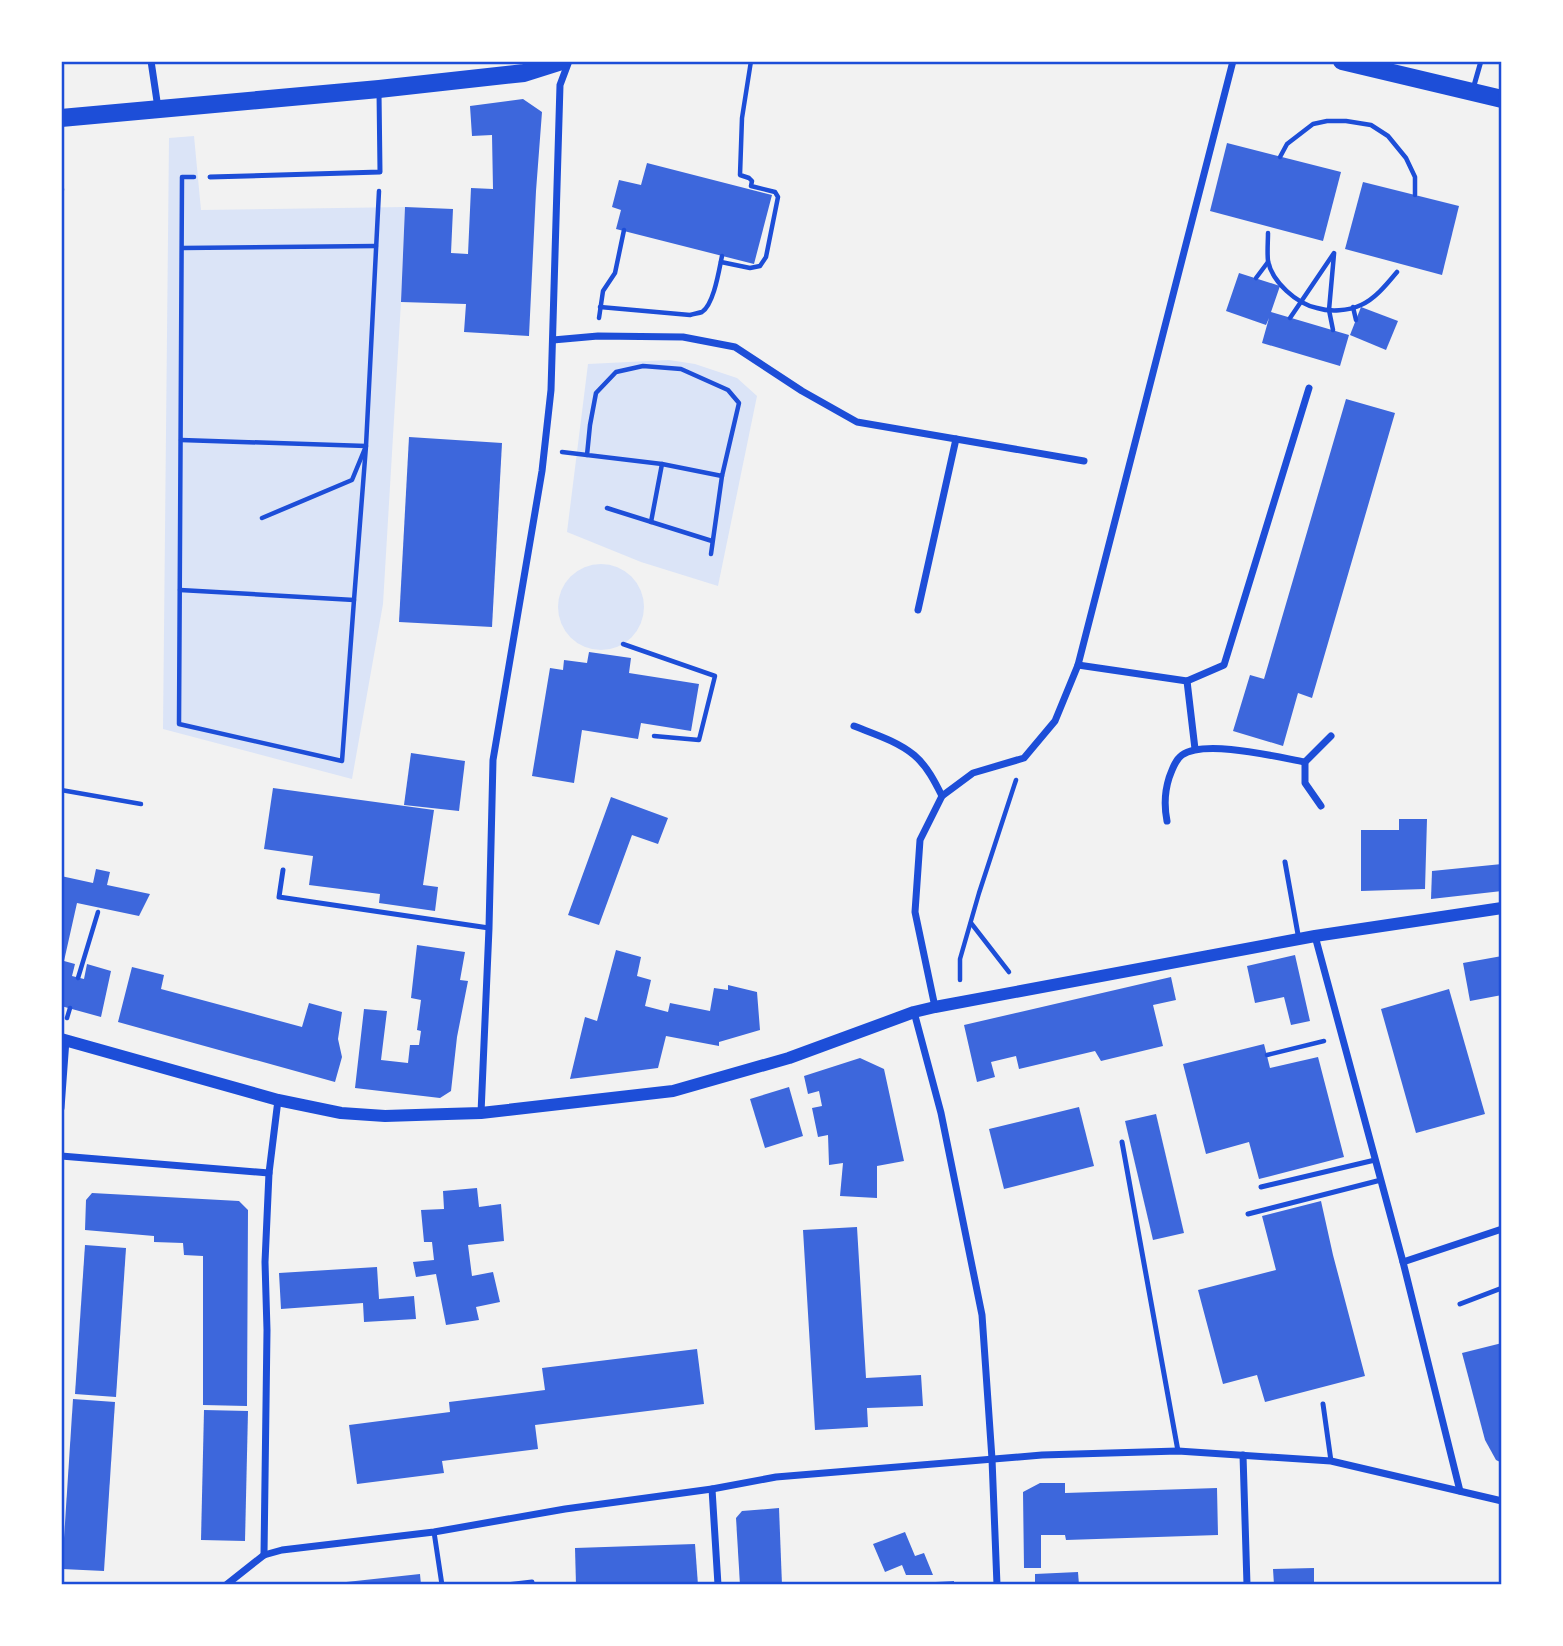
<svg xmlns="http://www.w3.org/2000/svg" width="1563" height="1646" viewBox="0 0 1563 1646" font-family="Quicksand,sans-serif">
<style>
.green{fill:#dbe4f7}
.building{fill:#3d67dc}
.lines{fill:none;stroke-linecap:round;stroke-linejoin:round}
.path{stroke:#1d4ed8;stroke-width:4.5}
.service{stroke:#1d4ed8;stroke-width:5}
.minor{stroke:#1d4ed8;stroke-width:7}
.tertiary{stroke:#1d4ed8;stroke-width:12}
.primary{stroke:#1d4ed8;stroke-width:18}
.neatline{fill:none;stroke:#1d4ed8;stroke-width:2.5}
</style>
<rect width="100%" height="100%" fill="#f2f2f2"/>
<g class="green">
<path d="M194 136 201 210 405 207 401 302 383 604 352 779 163 729 169 138Z"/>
<path d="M669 360 695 364 737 378 757 396 718 586 641 562 567 532 588 364Z"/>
<circle cx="601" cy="607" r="43"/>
</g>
<g class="building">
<path d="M523 99 542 112 536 191 529 336 464 332 466 304 401 302 405 207 453 209 451 253 468 254 471 188 493 189 492 135 472 136 470 106Z"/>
<path d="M1227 143 1341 172 1323 241 1210 211Z"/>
<path d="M647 163 772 195 754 264 616 229 621 210 612 207 619 180 641 185Z"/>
<path d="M1363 182 1459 206 1442 275 1345 249Z"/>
<path d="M1239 273 1280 286 1271 312 1349 335 1340 366 1262 343 1269 318 1266 325 1226 311Z"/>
<path d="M1361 307 1398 321 1386 350 1350 335Z"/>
<path d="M1346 399 1395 413 1312 698 1298 693 1283 746 1233 731 1250 675 1264 679Z"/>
<path d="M409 437 502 443 492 627 399 622Z"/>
<path d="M589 652 631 658 629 673 699 684 691 731 641 723 638 739 582 730 574 783 532 776 550 668 563 670 564 660 587 663Z"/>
<path d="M411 753 465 761 459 811 404 805Z"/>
<path d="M273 788 434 810 423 885 438 887 435 911 379 903 380 894 309 885 313 856 264 849Z"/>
<path d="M611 797 668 818 658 844 632 835 599 925 568 915Z"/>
<path d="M1399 819H1427L1425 889 1361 891V830H1399Z"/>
<path d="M1502 864V891L1431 899 1432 871Z"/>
<path d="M96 869 110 872 107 885 150 894 139 916 77 903 64 961 75 964 72 976 84 979 87 964 111 971 101 1017 61 1006V876L93 883Z"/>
<path d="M417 945 465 952 460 980 468 981 457 1037 451 1091 440 1098 355 1088 364 1009 387 1011 381 1060 408 1063 410 1045H419L421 1031 417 1030 421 1000 411 998Z"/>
<path d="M616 950 641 957 637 976 651 980 645 1006 668 1012 670 1003 710 1011 714 988 728 990V985L757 992 760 1030 719 1042V1046L666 1036 658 1068 570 1079 585 1017 597 1021Z"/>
<path d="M1295 955 1310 1021 1291 1025 1284 997 1255 1003 1247 966Z"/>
<path d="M1502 956V995L1470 1001 1463 963Z"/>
<path d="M132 967 164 975 161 989 302 1027 309 1003 342 1012 338 1039 342 1057 335 1082 118 1022Z"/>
<path d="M1171 977 1176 1000 1153 1005 1163 1046 1101 1061 1095 1051 1019 1069 1016 1056 991 1062 995 1077 977 1082 964 1025Z"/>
<path d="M1449 989 1485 1114 1416 1133 1381 1009Z"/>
<path d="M1264 1044 1270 1068 1318 1057 1344 1157 1259 1179 1249 1142 1206 1154 1183 1064Z"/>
<path d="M860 1058 884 1069 904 1161 877 1166V1198L840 1196 843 1163 829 1165 828 1135 818 1137 812 1108 822 1106 819 1091 808 1094 804 1076Z"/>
<path d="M789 1087 803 1136 765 1148 750 1099Z"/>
<path d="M1079 1107 1094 1166 1004 1189 989 1129Z"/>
<path d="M1156 1114 1184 1233 1153 1240 1125 1121Z"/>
<path d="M477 1188 479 1207 501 1204 504 1241 468 1245 472 1276 493 1272 500 1302 476 1307 479 1320 446 1325 436 1274 416 1277 413 1262 434 1260 432 1242H424L421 1210 444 1209 443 1191Z"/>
<path d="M92 1193 239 1201 248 1210 247 1406 203 1405V1256L184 1255 183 1243 154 1242V1236L85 1230 86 1200Z"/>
<path d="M1321 1201 1333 1255 1365 1376 1265 1402 1257 1375 1223 1384 1198 1290 1276 1270 1262 1216Z"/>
<path d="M857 1227 866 1378 921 1375 923 1406 867 1408 868 1427 815 1430 803 1230Z"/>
<path d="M85 1245 126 1248 116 1397 75 1394Z"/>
<path d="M377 1267 379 1299 414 1296 416 1319 364 1322 363 1303 281 1309 279 1273Z"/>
<path d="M1502 1343V1463L1496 1460 1485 1440 1462 1353Z"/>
<path d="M697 1349 704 1404 535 1425 538 1449 442 1461 444 1473 357 1484 349 1425 450 1412 449 1402 545 1390 542 1368Z"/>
<path d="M73 1399 115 1402 104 1571 62 1569Z"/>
<path d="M204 1410 248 1411 245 1541 201 1540Z"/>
<path d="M1040 1483H1065V1493L1217 1488 1218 1535 1066 1540 1065 1535H1041V1568H1024L1023 1492Z"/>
<path d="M779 1508 782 1585H740L736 1518 742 1511Z"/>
<path d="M905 1532 915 1556 924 1553 933 1575H906L902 1565 885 1572 873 1544Z"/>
<path d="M695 1544 698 1585H576L575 1548Z"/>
<path d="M1314 1568V1585H1274L1273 1569Z"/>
<path d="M1078 1572 1079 1585H1035V1574Z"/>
<path d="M420 1574 421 1585H337V1583Z"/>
<path d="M954 1581V1585H917V1583Z"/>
</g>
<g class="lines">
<g class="path">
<path d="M1280 157 1287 144 1313 124 1327 121H1346L1371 125 1388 136 1406 158 1415 177V195"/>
<path d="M194 177H182L179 724 342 761 354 600"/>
<path d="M61 182 62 190"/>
<path d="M1268 233C1268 242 1267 252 1268 261 1272 282 1297 304 1317 308 1330 312 1348 311 1361 305 1375 299 1387 284 1397 272"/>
<path d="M183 248 376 246"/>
<path d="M721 262 750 268 760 266 766 257 778 197 775 192 751 186 752 181 749 178 740 175 742 118 751 61"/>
<path d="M1256 278 1268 262"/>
<path d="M600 307 690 315C693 314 699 313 702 312 714 304 719 270 722 256"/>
<path d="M1353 307 1356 320"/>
<path d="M599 318 603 291 615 273 624 230"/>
<path d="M1290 318 1334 253"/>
<path d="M1333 330 1329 310 1334 254"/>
<path d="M643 366 681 369 728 390 739 403 722 476 662 464 587 455 590 425 596 393 616 372Z"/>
<path d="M562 452 587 455"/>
<path d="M607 508 712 541"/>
<path d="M262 518 352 480 366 446 379 191"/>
<path d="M651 522 662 464"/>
<path d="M711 554 722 476"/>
<path d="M180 590 354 600 366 446 181 440"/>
<path d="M623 644 715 676 699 740 654 736"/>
<path d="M61 790 141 804"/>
<path d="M971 923 1009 972"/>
<path d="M78 978 98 912"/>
<path d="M960 980V959L979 893 1016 780"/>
<path d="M67 1018 70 1008"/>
<path d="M1267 1055 1324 1041"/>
</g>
<g class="service">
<path d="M1473 89 1481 61"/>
<path d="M210 177 380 172 379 92"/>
<path d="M1285 862 1299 940"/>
<path d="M283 870 279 897 489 928"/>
<path d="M1122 1142 1178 1451"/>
<path d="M1261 1187 1375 1160"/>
<path d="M1248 1214 1381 1180"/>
<path d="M1460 1304 1502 1288"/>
<path d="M1323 1404 1331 1461"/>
<path d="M434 1532 442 1585"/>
<path d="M506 1585 532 1582"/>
</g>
<g class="minor">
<path d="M151 61 158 108"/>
<path d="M553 340 598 336 683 337 735 347 802 391 857 422 956 439 918 610"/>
<path d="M956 439 1084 461"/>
<path d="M1078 665 1187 681 1224 665 1309 388"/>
<path d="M1187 681 1195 749"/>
<path d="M854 726C874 734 897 741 914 755 927 766 935 782 942 796"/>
<path d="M1321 806 1305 783V762L1331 736"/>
<path d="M1167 821C1164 806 1164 794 1169 778 1172 770 1175 760 1182 755 1205 739 1277 757 1305 762"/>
<path d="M1315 936 1403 1262 1460 1491"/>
<path d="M935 1007 915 912 920 840 942 796 973 773 1024 758 1055 721 1078 665 1233 61"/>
<path d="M914 1012 941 1113 982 1315 992 1459 997 1585"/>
<path d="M61 1108 66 1040"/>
<path d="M481 1113 489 928 493 760 542 471 551 390 560 85 569 61"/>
<path d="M61 1156 269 1173"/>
<path d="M1403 1262 1502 1229"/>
<path d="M1243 1455 1247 1585"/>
<path d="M712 1489 718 1585"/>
<path d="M264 1555 267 1330 265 1262 269 1173 278 1100"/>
<path d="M226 1585 264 1555 282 1550 434 1532 565 1509 712 1489 776 1477 1042 1455 1178 1451 1331 1461 1502 1501"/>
</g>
<path class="tertiary" d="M61 1039 278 1100 341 1113 385 1116 447 1114 481 1113 673 1091 789 1058 914 1012 935 1007 1315 936 1502 908"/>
<g class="primary">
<path d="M1342 61 1502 99"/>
<path d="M61 118 379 89 524 73 562 61"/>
</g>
</g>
<rect width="1563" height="1646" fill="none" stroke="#ffffff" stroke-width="126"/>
<rect x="63" y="63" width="1437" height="1520" class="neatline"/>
</svg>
